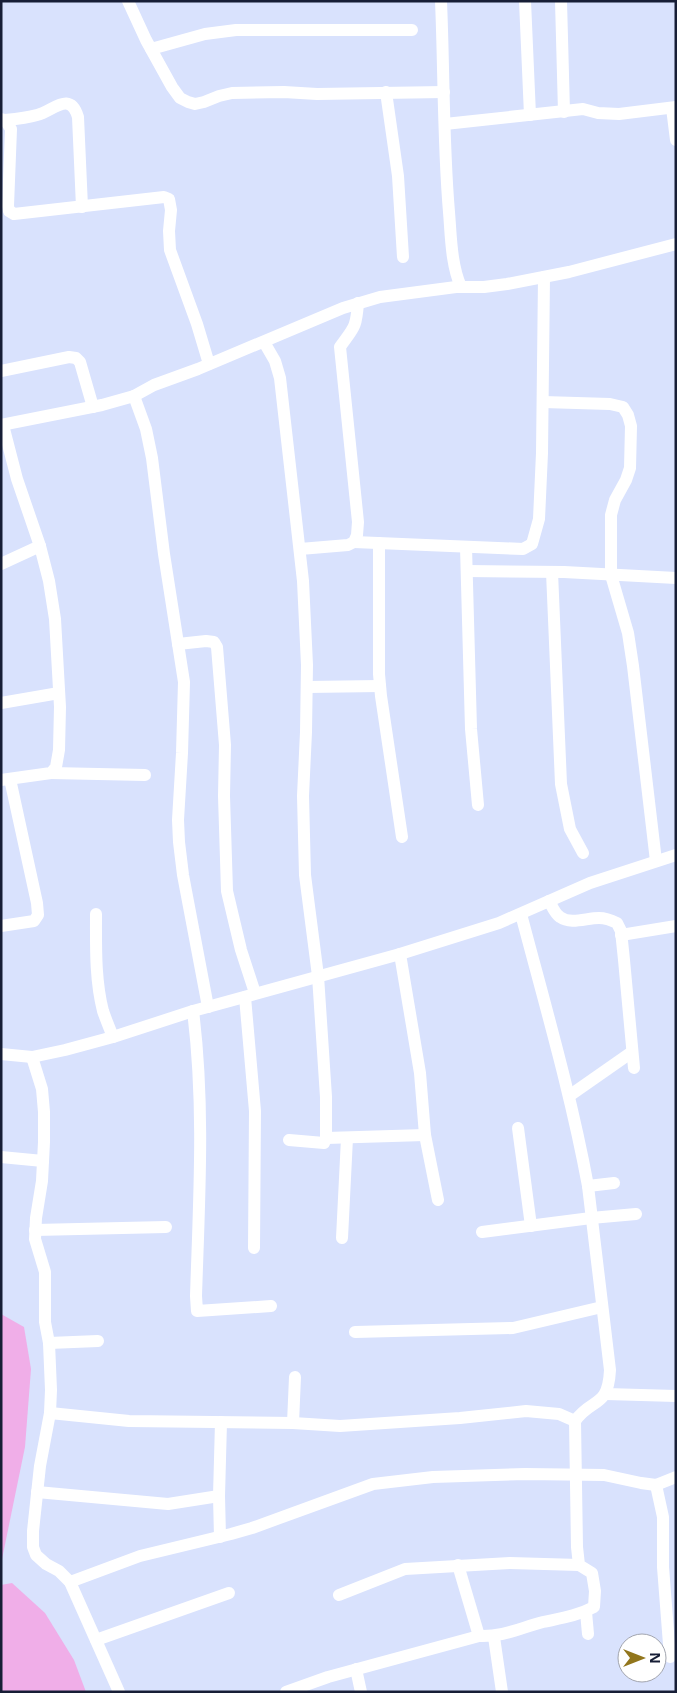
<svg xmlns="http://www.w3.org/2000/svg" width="677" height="1693" viewBox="0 0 677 1693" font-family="'Noto Sans',sans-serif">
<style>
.water{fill:#f0aee8}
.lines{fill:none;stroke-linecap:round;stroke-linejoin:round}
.street{stroke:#fff;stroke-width:12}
</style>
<rect width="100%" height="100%" fill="#d9e2fd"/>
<g class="water">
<path d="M1 1314 24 1327 31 1369 25 1447 1 1564Z"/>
<path d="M12 1583 45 1613 74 1660 86 1692H1V1585Z"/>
</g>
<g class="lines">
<g class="street">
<path d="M128 1 146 40 172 87 180 98 188 102 195 104 204 102 219 96 232 93 284 92 317 94 444 92"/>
<path d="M441 1C444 71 443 142 449 212 451 236 451 264 461 287"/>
<path d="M525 1 530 115"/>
<path d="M561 1 564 112"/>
<path d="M151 49 205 34 236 30H412"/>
<path d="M386 92 398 176 403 257"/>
<path d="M672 108 676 140"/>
<path d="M1 119 5 120 11 129 8 206 9 211 14 214 164 197 169 199 171 210 169 231 170 250 197 324 209 364"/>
<path d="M5 120C16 119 27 118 37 115 53 111 70 90 78 117L82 207"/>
<path d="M445 124 583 109 598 113 619 114 676 107"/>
<path d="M264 342 275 361 280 378 303 581 307 665 306 732 303 796 305 875 318 976 326 1097V1138L324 1143 289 1140"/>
<path d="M1 371 69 357 76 358 80 362 93 407"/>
<path d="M134 396 146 429 152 458 164 554 184 682 182 753 178 820 179 842 183 875 208 1007"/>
<path d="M543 402 610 404 623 407 628 415 631 426 630 468 626 480 615 500 611 515V575L628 633 633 666 656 861"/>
<path d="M1 425 102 405 134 396 154 385 198 369 343 308 380 297 456 287H484L507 284 569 272 676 244"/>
<path d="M354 542 523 549 532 544 539 519 542 453 544 277"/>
<path d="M379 543V674L381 696 402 837"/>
<path d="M466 547 471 729 478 805"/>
<path d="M300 549 348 545 354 542 357 535 358 522 340 347C354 327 356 329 358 303"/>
<path d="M1 564 40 546"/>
<path d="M467 571 564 572 676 578"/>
<path d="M552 572 561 784 570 829 583 853"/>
<path d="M178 644 206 641 214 642 217 647 225 745 224 796 227 891 241 950 255 993"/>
<path d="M307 687 380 686"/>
<path d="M1 703 59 693"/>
<path d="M51 773 145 775"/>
<path d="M1 780 51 773 56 767 59 750 60 707 55 619 49 581 40 546 17 479 3 425"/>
<path d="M549 901C552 906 555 914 560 917 571 925 586 918 599 918 606 918 611 920 617 923L621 931 624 960 634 1068"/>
<path d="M96 914C96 946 95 980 103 1011 106 1020 110 1029 113 1037"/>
<path d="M1 926 34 921 38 915 37 903 10 779"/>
<path d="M621 935 676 926"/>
<path d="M400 954 420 1073 425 1135 438 1200"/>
<path d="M245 997 255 1111 254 1248"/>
<path d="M193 1011C205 1106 199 1201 196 1296L197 1311 271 1306"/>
<path d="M1 1054 32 1057 65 1050 113 1037 193 1011 400 954 499 923 590 883 676 855"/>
<path d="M32 1057 42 1089 44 1112V1142L42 1181 36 1218 35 1239 45 1272V1322L49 1343 51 1390 50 1413 40 1466 33 1531V1547L36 1555 46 1564 59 1571 70 1582 119 1692"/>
<path d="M569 1096 632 1052"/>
<path d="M518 1128 531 1226"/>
<path d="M326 1138 425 1135"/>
<path d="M1 1157 43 1161"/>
<path d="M588 1186 614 1183"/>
<path d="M35 1230 166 1227"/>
<path d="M482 1232 591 1218 636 1214"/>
<path d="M342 1238 347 1138"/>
<path d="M355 1332 513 1328 602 1307"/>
<path d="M49 1343 98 1341"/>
<path d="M606 1394 676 1396"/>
<path d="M50 1413 129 1421 293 1423 340 1426 460 1418 526 1411 559 1414 575 1421"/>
<path d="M293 1423 295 1377"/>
<path d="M656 1485 663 1517V1567L670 1657"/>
<path d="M37 1492 168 1504 219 1496"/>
<path d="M220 1537 219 1496 221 1422"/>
<path d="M458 1565 479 1636"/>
<path d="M70 1582 140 1556 231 1534 252 1528 373 1484 433 1477 525 1474 604 1475 641 1483 656 1485 676 1477"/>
<path d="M339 1595 405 1569 510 1563 579 1565"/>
<path d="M586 1612 588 1634"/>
<path d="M494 1637 502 1692"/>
<path d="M96 1640 229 1593"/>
<path d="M356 1669 361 1692"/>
<path d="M286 1692 328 1677 479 1636C503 1637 520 1628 543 1622 562 1618 577 1616 594 1607L595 1591 592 1573 579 1565 577 1547 575 1421C592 1397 608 1409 610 1370L588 1186C571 1094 545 1005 521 914"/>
</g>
</g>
<rect width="677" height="1693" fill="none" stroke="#171e36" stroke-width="5"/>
<g transform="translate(642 1658) rotate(90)"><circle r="24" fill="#ffffff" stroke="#a2a5af"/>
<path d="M0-4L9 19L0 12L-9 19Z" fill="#92761c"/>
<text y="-8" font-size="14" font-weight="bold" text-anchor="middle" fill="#171e36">N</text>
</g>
</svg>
